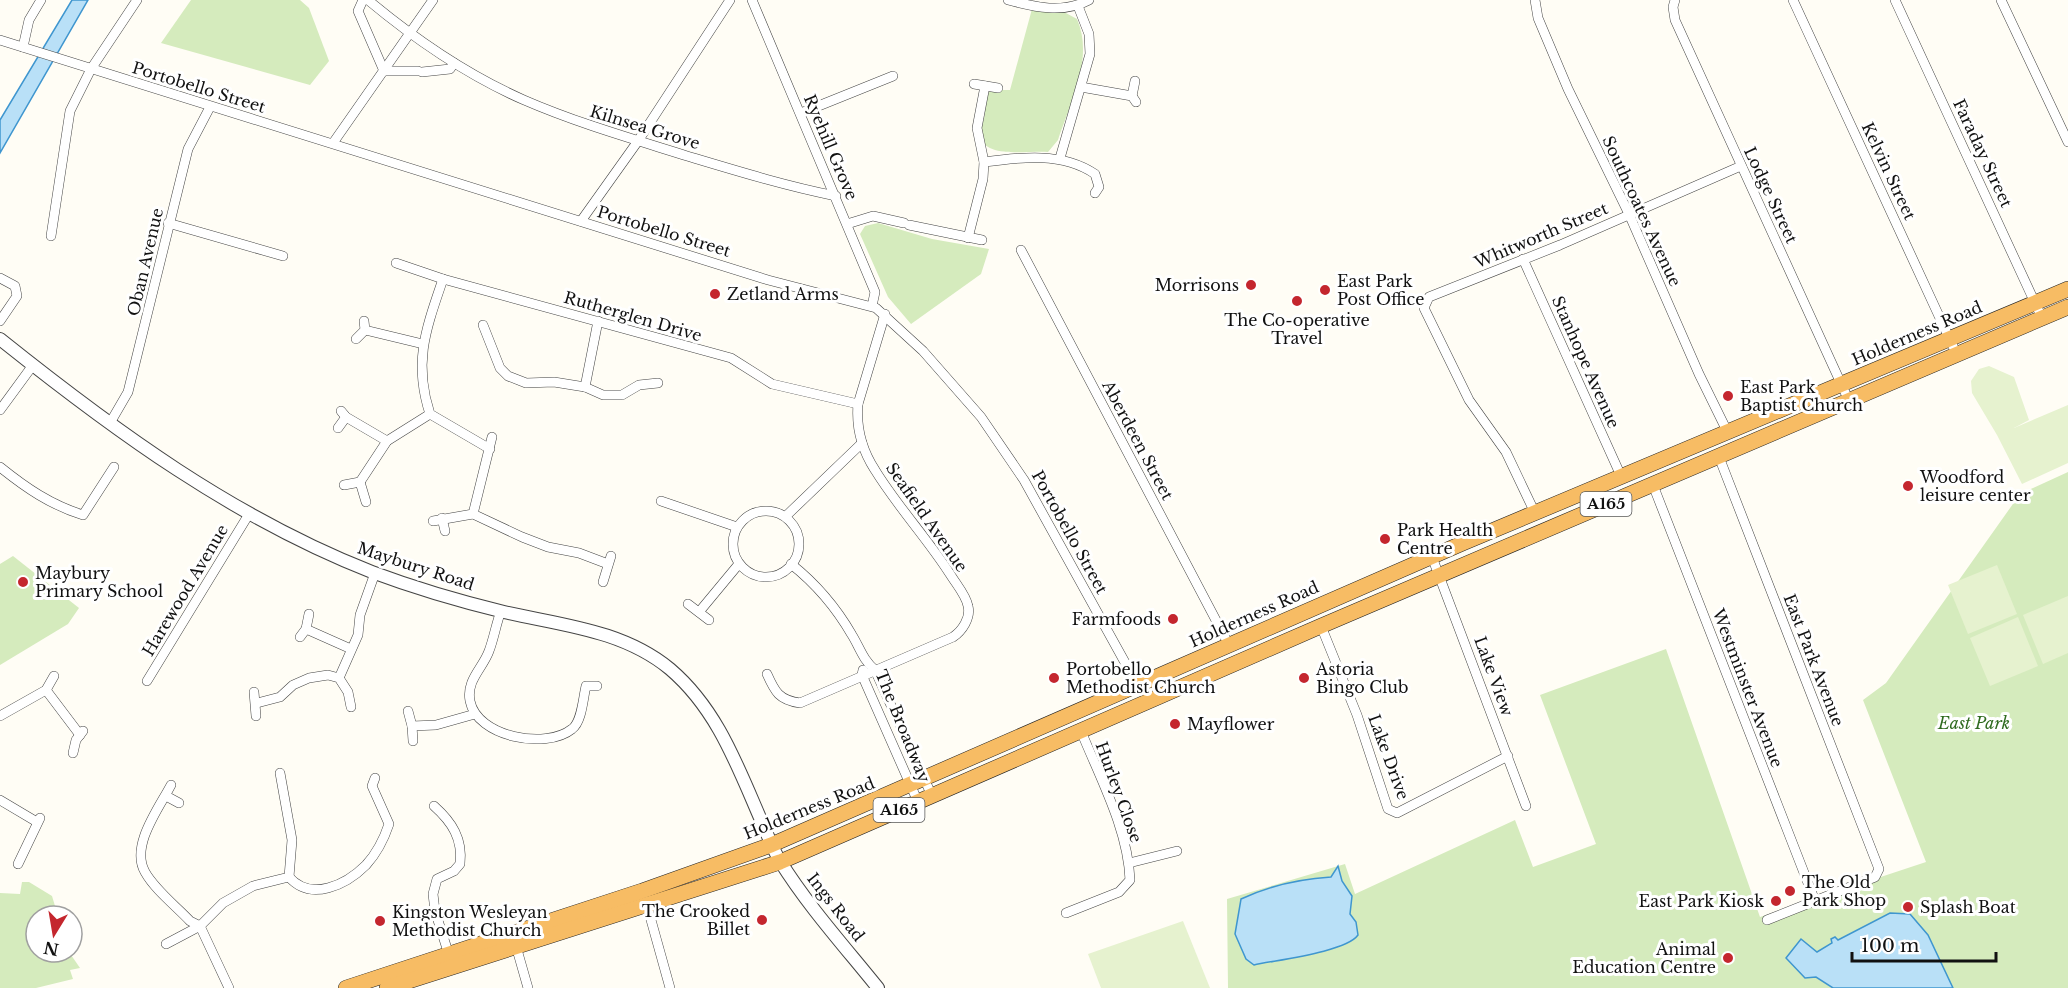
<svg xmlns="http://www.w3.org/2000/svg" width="2068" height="988" viewBox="0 0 2068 988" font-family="'Libre Baskerville',serif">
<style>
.green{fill:#d5ebbd}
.pitch{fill:#e6f2cf}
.water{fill:#b9e0f7;stroke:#3f96cf;stroke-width:1.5}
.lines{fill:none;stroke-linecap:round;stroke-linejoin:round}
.minor-casing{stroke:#444;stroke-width:10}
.tertiary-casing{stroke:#444;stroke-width:14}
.trunk-casing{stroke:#222;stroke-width:16}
.minor{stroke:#fff;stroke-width:9}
.tertiary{stroke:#fff;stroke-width:12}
.trunk{stroke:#f7bc64;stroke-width:15}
.poi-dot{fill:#c4262e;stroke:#fff;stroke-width:2}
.labels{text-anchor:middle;stroke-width:6;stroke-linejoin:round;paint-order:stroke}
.shield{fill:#fff;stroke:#585858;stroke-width:1.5}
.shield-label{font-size:15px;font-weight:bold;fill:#111}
.street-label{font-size:16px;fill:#111;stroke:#fff}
.poi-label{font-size:16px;fill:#111;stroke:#fff;text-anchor:start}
.park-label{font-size:16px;font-style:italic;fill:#2f6b1f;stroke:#fff}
</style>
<rect width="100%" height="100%" fill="#fffdf5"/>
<g class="green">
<path d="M191 0H300L309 8 329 61 310 85 161 43Z"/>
<path d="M1032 9 1064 12 1077 19C1094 58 1071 101 1058 140L1048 152C1030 150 979 160 981 133 981 123 988 115 983 105L990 90H1010Z"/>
<path d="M878 223 932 239 989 249 981 274 911 324 888 297 860 234 865 226Z"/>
<path d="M2068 472V988H1228L1227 899 1345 864 1355 894 1515 820 1533 867 1596 844 1540 695 1666 649 1760 917 1926 862 1863 700 1886 683 2020 494Z"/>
<path d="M13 556 79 608 68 624 0 665V564Z"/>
<path d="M22 882H29L52 896 58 916H36V952H69L80 968 70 970 73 979 36 988H0V893L20 894Z"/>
</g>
<g class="pitch">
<path d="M1989 366 2014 377 2029 420 2014 428 2068 405V463L2022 484 1997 435 1972 393 1971 381 1979 369Z"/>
<path d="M1997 565 2017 614 1968 634 1948 585Z"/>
<path d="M2068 596V653L2043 664 2023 615Z"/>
<path d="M2018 617 2038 666 1990 686 1970 638Z"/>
<path d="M1183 921 1210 988H1101L1088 954Z"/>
</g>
<g class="water">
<path d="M72 0H88L0 153V120Z"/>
<path d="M1338 866 1342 881 1352 896 1350 914 1356 922 1358 935C1346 952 1276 960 1254 965L1246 959 1235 934 1241 899C1271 885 1299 879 1331 877Z"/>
<path d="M1890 913 1910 914 1928 935 1953 988H1833L1816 977 1805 978 1786 958 1801 939 1817 952 1832 943 1831 939 1835 937 1838 940Z"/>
</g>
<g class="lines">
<g class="minor-casing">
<g id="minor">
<path d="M363 0 358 11 384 71H418"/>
<path d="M368 0C416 40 467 75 524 100 577 123 633 139 687 156 737 171 786 186 836 196"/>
<path d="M752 0 875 292 872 306"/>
<path d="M1008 0C1035 7 1063 14 1089 0"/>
<path d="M1535 0 1538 18 1568 89 1629 214 1699 374 1728 433"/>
<path d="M1675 0 1673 7 1675 20 1849 401"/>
<path d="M1793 0 1957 355"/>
<path d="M1895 0 2042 318"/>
<path d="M2001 0 2068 142"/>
<path d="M0 40 768 280 876 308 923 351 981 417 1024 480 1138 686"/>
<path d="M23 47 29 20 41 0"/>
<path d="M422 72 450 69 454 63"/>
<path d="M974 84 998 88"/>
<path d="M1081 87 1132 96 1136 102"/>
<path d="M1132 96 1135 81"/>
<path d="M801 113 893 76"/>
<path d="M333 143 433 0"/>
<path d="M1060 158 1090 54 1089 34 1078 6"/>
<path d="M984 162C1021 157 1063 152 1095 174L1099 187 1095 193"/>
<path d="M581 221 638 141 730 0"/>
<path d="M168 223 283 256"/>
<path d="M847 224 873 216 904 223"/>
<path d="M909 225 982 240"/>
<path d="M51 236 70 111 91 69 137 0"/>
<path d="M968 238 983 179 984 162 977 128 985 86"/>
<path d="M1021 250 1229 645"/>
<path d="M1523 259 1621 476"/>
<path d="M396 263 443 279 731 358 772 384 858 404"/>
<path d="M0 278 15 286 17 296 0 321"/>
<path d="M443 279C426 329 413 362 430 414L490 449"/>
<path d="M483 325 500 368 508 376 526 383 554 382 585 387 603 395H622L639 385 658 383"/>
<path d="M365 330 423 344"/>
<path d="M356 339 365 330 364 321"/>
<path d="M585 387 598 321"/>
<path d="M0 410 33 365"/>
<path d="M341 411 346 417 387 441"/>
<path d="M110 423 128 392 188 149 210 107"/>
<path d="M338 428 346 417"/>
<path d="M1719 457 1879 869 1875 877 1767 920"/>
<path d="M0 467C26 488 51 505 83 515L114 467"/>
<path d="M360 482 387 441 430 414"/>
<path d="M344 485 360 482 366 502"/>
<path d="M1653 485 1815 901"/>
<path d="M661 501 737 527"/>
<circle cx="766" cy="544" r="33"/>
<path d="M1535 513 1506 452 1469 400 1424 308 1429 297 1560 245 1741 166"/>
<path d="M473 514 492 437"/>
<path d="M786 516 862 443"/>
<path d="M442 518 445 531"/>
<path d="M433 521 473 514 522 537 548 547 579 553 608 564"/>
<path d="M1432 557 1526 806"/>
<path d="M791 564C815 583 837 609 852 635 860 648 863 660 875 670L932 796"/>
<path d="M603 582 611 556"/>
<path d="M688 604 709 620"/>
<path d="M501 611C496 624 494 638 489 651 483 668 466 680 470 701 477 737 546 750 572 729 582 722 583 698 586 686H597"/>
<path d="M699 612 738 565"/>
<path d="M1321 626 1357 715 1388 809 1397 813 1508 756"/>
<path d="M306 629 351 649"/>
<path d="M300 637 306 629 309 614"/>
<path d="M863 670 862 675 918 802"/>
<path d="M767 674C775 692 779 700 800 703L953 637C962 631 971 618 968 606 966 595 956 584 950 574 927 538 897 506 875 470 862 450 856 427 858 404L885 314"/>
<path d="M339 678 358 635 360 615 375 573"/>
<path d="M147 681 249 514"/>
<path d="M46 690 80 735"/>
<path d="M254 692 256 716"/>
<path d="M257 703 280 697 293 685 309 678 328 675 339 678 348 692 351 707"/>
<path d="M408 711 412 726 413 741"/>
<path d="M0 716 46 690 54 676"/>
<path d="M412 726 436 725 475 714"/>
<path d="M73 753 76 740 83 731"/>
<path d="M171 785C159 808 130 846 145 872 155 890 176 906 190 921L200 926 229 988"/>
<path d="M166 796 179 803"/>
<path d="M0 800 37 822"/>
<path d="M434 806C452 822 463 839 460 864L454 871 437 879 433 894 435 911 449 955"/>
<path d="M1129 863 1177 851"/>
<path d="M18 864 40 818"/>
<path d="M289 877C311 902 346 885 366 865 377 853 384 839 389 824L372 786 375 778"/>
<path d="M646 902 670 988"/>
<path d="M1066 913 1119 892 1130 880C1128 829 1100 778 1081 731"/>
<path d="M166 944 200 926 223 903 253 886 289 877 292 840 280 773"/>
<path d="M516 946 528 988"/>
</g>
</g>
<g class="tertiary-casing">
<path id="tertiary" d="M0 339C115 431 234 518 372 572 412 587 463 602 504 612 561 625 623 630 670 669 717 709 737 765 761 820 767 833 772 848 780 861 808 906 845 947 878 988"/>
</g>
<g class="trunk-casing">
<g id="trunk">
<path d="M346 988 642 891 771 845 1463 543 2068 289"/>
<path d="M387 988 780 862 1321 626 2068 307"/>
</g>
</g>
<use href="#minor" class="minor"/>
<use href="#tertiary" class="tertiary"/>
<use href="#trunk" class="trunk"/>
</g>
<g class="poi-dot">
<circle cx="1251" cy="285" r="6"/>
<circle cx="1325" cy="290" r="6"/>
<circle cx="715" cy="294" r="6"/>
<circle cx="1297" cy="301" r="6"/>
<circle cx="1728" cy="396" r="6"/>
<circle cx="1908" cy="486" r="6"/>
<circle cx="1385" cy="539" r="6"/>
<circle cx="23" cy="582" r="6"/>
<circle cx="1173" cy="619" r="6"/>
<circle cx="1054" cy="678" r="6"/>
<circle cx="1304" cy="678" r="6"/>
<circle cx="1175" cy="724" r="6"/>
<circle cx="1790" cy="891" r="6"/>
<circle cx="1776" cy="901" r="6"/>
<circle cx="1908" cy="907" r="6"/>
<circle cx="762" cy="920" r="6"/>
<circle cx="380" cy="921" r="6"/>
<circle cx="1728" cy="958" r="6"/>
</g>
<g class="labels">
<g class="shield">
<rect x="1580.5" y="492" width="51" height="24" rx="4.5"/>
<rect x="873.5" y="798" width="51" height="24" rx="4.5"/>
</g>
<g class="shield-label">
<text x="1606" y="509">A165</text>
<text x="899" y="815">A165</text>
</g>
<g class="street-label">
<text transform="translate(199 87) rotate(17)" y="6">Portobello Street</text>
<text transform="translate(645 127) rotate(17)" y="6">Kilnsea Grove</text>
<text transform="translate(831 147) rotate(67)" y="6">Ryehill Grove</text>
<text transform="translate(1983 153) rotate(65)" y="6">Faraday Street</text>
<text transform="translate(1889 171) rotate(65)" y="6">Kelvin Street</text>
<text transform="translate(1771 195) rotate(65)" y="6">Lodge Street</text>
<text transform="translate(1642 211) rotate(65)" y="6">Southcoates Avenue</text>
<text transform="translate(664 231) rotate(17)" y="6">Portobello Street</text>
<text transform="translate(1541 235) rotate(-23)" y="6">Whitworth Street</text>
<text transform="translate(145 262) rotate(-77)" y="6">Oban Avenue</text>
<text transform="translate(633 316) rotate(16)" y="6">Rutherglen Drive</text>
<text transform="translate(1917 333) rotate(-23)" y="6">Holderness Road</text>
<text transform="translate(1586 362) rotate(66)" y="6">Stanhope Avenue</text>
<text transform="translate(1138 440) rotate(62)" y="6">Aberdeen Street</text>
<text transform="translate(927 517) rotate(55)" y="6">Seafield Avenue</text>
<text transform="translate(1070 532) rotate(61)" y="6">Portobello Street</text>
<text transform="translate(416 566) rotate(18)" y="6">Maybury Road</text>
<text transform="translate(185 590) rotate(-59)" y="6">Harewood Avenue</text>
<text transform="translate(1254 614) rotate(-24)" y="6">Holderness Road</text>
<text transform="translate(1814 660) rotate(69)" y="6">East Park Avenue</text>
<text transform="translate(1494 676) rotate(70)" y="6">Lake View</text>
<text transform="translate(1748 688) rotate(69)" y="6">Westminster Avenue</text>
<text transform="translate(903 726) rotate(68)" y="6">The Broadway</text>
<text transform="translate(1389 757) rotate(70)" y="6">Lake Drive</text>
<text transform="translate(1119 792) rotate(70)" y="6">Hurley Close</text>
<text transform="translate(809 808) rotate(-22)" y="6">Holderness Road</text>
<text transform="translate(836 907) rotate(52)" y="6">Ings Road</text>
</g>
<g class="poi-label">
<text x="1337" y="287">East Park<tspan x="1337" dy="18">Post Office</tspan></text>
<text x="1239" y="291" text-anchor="end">Morrisons</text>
<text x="727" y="300">Zetland Arms</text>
<text x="1297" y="326" text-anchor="middle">The Co-operative<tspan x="1297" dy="18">Travel</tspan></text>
<text x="1740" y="393">East Park<tspan x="1740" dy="18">Baptist Church</tspan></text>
<text x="1920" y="483">Woodford<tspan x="1920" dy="18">leisure center</tspan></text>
<text x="1397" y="536">Park Health<tspan x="1397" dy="18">Centre</tspan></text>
<text x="35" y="579">Maybury<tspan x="35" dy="18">Primary School</tspan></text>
<text x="1161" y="625" text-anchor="end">Farmfoods</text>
<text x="1066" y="675">Portobello<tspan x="1066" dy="18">Methodist Church</tspan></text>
<text x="1316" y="675">Astoria<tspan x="1316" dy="18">Bingo Club</tspan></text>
<text x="1187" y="730">Mayflower</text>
<text x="1802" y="888">The Old<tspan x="1802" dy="18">Park Shop</tspan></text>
<text x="1764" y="907" text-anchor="end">East Park Kiosk</text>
<text x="1920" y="913">Splash Boat</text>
<text x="750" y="917" text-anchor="end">The Crooked<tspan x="750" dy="18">Billet</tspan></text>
<text x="392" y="918">Kingston Wesleyan<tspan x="392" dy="18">Methodist Church</tspan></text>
<text x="1716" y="955" text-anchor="end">Animal<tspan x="1716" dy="18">Education Centre</tspan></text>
</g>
<g class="park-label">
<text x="1974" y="729">East Park</text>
</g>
</g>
<g transform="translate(54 934) rotate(191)"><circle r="28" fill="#ffffff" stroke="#a0a0a0" stroke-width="1.5"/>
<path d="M0-4.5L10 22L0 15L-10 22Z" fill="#c4262e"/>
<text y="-9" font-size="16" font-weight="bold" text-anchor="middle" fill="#111111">N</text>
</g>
<path d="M1852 952v9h144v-9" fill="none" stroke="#111111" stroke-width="3"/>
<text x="1861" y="952" font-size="18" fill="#111111" stroke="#ffffff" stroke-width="4.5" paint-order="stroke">100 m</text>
</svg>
